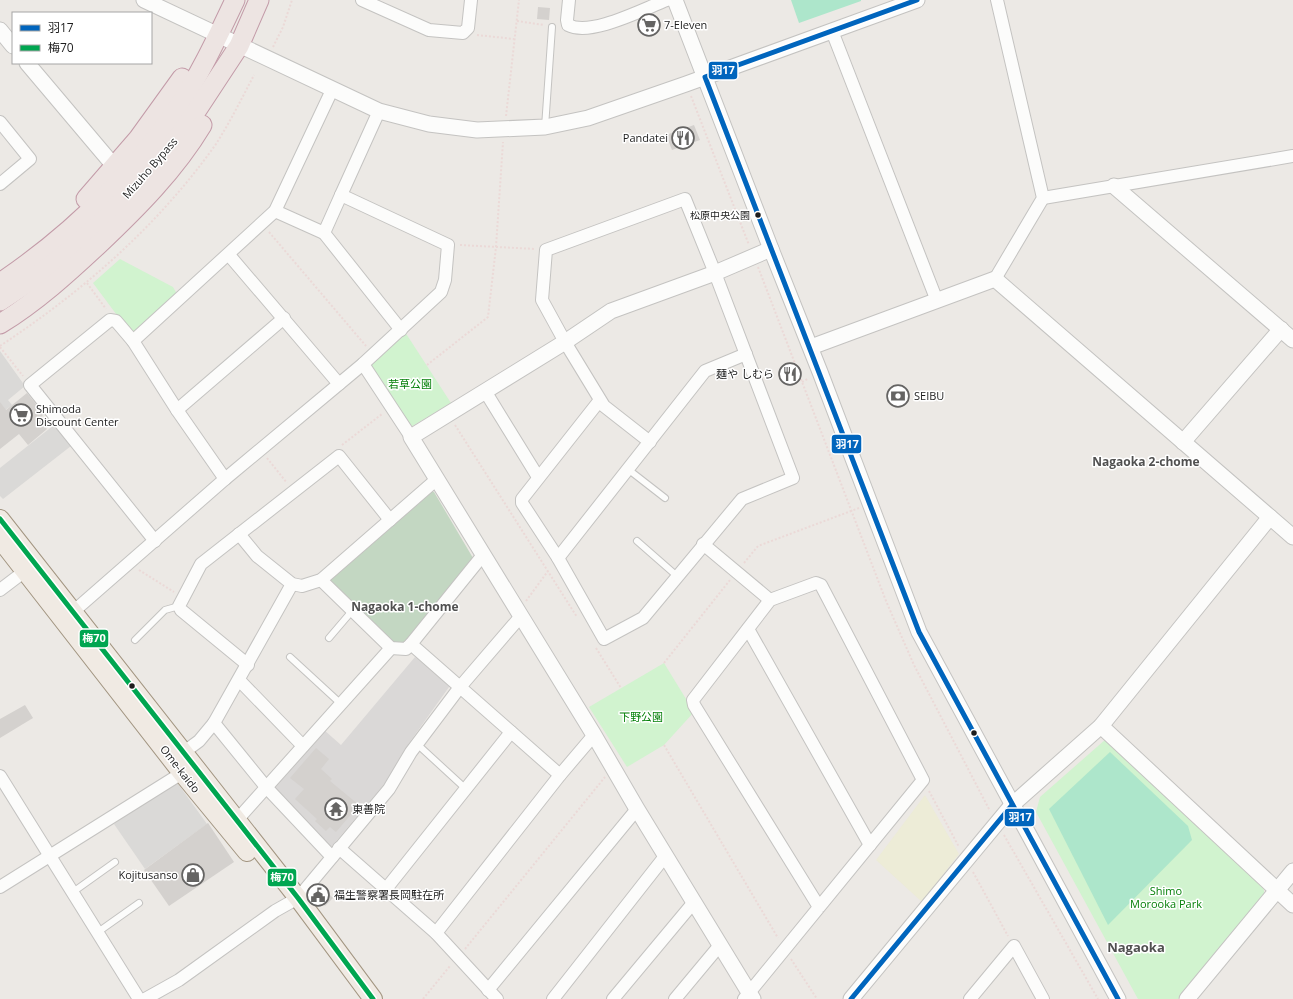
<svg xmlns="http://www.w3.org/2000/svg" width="1293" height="999" viewBox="0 0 1293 999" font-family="'Open Sans','Noto Sans JP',sans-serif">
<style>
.religious{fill:#dad8d7}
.farmland{fill:#edecd7}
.cemetery{fill:#c3d7c2}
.park{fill:#d1f3cf}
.pitch{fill:#ade6cb}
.parking{fill:#dad9d7}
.building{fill:#d4d1ce}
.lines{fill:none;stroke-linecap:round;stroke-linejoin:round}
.service-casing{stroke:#c4c3c1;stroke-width:8}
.minor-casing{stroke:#c4c3c1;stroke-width:14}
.tertiary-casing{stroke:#c4c3c1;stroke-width:17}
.primary-casing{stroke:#a29581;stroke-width:20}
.trunk-casing{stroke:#c39ba8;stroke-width:21}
.path{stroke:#ebd9d7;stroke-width:2;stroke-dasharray:2 2;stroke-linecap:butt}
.service{stroke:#fcfcfb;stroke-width:6}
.minor{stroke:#fcfcfb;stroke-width:12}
.tertiary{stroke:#fcfcfb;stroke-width:15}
.primary{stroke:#f0eae3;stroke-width:18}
.trunk{stroke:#ede4e2;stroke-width:19}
.bus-1-casing{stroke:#fff;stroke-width:8}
.bus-2-casing{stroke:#fff;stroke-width:8}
.bus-1{stroke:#0065bd;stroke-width:5}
.bus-2{stroke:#00a651;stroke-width:5}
.bus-dot{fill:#1d1d1d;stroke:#fff;stroke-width:1.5}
.labels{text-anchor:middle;stroke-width:3;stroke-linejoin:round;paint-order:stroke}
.bus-label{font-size:10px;fill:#1d1d1d;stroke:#fff;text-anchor:end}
.poi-label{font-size:11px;fill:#1d1d1d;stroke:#fff;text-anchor:start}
.street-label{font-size:11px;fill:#1d1d1d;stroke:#fff}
.park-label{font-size:11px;fill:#058009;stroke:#fff}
.neighbourhood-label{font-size:12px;font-weight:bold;fill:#505050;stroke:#fff}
.quarter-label{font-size:13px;font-weight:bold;fill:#505050;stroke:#fff}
.line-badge{stroke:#fff;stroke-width:1.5}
.badge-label{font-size:11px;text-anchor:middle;font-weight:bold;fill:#fff}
</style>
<rect width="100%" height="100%" fill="#ece9e5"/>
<path class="religious" d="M415 657 449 683V687L409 743 385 783 332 846 327 848 275 788V783L324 730 341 745Z"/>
<path class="farmland" d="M925 795 959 854 922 902 876 860Z"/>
<path class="cemetery" d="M428 491 434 492 473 558 403 646H397L328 582V577Z"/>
<g class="park">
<path d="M120 259 173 287 177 294 131 334 93 283Z"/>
<path d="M405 332 451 403 409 428 371 368 370 361Z"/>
<path d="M664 663 694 712 664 745 627 767 589 707Z"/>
<path d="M1106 739 1263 886 1265 897 1178 999H1138L1036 812 1040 797Z"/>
</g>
<g class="pitch">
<path d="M791 0H861V1L799 23Z"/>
<path d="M1110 752 1188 826 1192 840 1108 925 1049 809Z"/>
</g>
<g class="parking">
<path d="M0 351 25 386 8 400 12 405 0 414Z"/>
<path d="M54 425 71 446 3 499 0 496V468Z"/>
<path d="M176 781 207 824 145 869 114 824Z"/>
</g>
<g class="building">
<path d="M538 7 550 8 549 20 537 19Z"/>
<path d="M694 125 700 140 672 150 666 135Z"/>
<path d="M790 364 795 377 785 381 780 368Z"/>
<path d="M27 393 44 414 39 419 47 429 28 445 19 434 0 449V402L6 410Z"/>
<path d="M25 705 33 718 0 738V719Z"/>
<path d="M316 748 329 759 321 769 332 779 330 781 359 805 336 832 330 827 326 831 315 821 317 819 295 799 304 789 290 778Z"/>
<path d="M208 823 234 862 169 906 144 870Z"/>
<path d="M321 886 333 898 325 906 313 894Z"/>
</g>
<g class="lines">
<g class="service-casing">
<g id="service">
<path d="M545 127 552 27"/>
<path d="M629 470 665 498"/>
<path d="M637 541 677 576"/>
<path d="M329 638 352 611"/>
<path d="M135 640 165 610 179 606"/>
<path d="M290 657 340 703"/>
<path d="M417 744 466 789"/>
<path d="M73 892 115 862"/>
<path d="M98 932 139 903"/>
</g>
</g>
<g class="minor-casing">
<g id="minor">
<path d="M362 0 429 30 463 33 468 28 471 0"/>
<path d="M569 0 567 20 568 25C591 37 643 9 667 0"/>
<path d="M832 31 937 301"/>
<path d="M0 122 30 159 0 184"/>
<path d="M341 195 324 233 401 330"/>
<path d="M1043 198 1293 156"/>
<path d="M275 211 324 233"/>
<path d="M229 255 339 384"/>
<path d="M995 279 1043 198 997 0"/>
<path d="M133 341 275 211 332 90"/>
<path d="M363 364 411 437"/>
<path d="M485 391 538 477"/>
<path d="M600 400 522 499V503L558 558 604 639 643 618 742 499 793 478 715 273 685 199 546 250 542 300 565 342 604 406 650 442"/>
<path d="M177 410 284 318"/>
<path d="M239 534 257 556 292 584 302 586 321 580 437 479"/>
<path d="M155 541 30 385 110 320 116 321 133 341 177 410 225 479"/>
<path d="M703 544 770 600"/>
<path d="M558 558 705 371 746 354"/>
<path d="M321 580 391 648 406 649 411 644 560 775"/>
<path d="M0 590 25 571"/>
<path d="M74 611 225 479 363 364 441 292 445 280 448 245 341 195 379 111"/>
<path d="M748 629 870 845"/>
<path d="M411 644 483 555"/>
<path d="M248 665 181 610 179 606 201 564 339 456 390 520"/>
<path d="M239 680 303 746"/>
<path d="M214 723 266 787 332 857"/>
<path d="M184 752 199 741 214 723 292 584"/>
<path d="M0 776 139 999"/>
<path d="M237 820 391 648"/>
<path d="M339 848 436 933 497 999"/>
<path d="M0 887 182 773"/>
<path d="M386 889 511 732"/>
<path d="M436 933 560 775 594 735"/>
<path d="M488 990 637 809"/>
<path d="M145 999 179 980 275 911 298 898 389 789 411 752 460 687 521 616"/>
<path d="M553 999 666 855"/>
<path d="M613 999 694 902"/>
<path d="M675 999 720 945"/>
<path d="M744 999 923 780 821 585 816 583 770 600 693 700 694 705 819 907"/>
<path d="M970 999 1014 946 1043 999"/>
</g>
</g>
<g class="tertiary-casing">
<g id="tertiary">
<path d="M144 0 379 111 429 124 477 130 545 127 588 118 686 84 917 0"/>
<path d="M675 0 771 249 820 372 919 632 1118 999"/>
<path d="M0 30 13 46"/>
<path d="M27 63 114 166"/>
<path d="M1114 186 1293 340"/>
<path d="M811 347 995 279 1293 537"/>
<path d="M1183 442 1281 329"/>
<path d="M1101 726 1293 905"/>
<path d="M753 999 637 809 594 735 411 437 565 342 611 311 715 273 771 249"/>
<path d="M851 999 1012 805 1101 726 1270 517"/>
<path d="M1187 999 1293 871"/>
</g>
</g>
<g class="primary-casing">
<g id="primary">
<path d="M0 519 298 898 373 999"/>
<path d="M0 539 182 773 247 852"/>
</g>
</g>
<g class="trunk-casing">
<g id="trunk">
<path d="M86 199 138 139 182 78"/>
<path d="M0 283C71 235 128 180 176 110 199 77 218 36 235 0"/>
<path d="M0 301 33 279 69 251 105 219 166 153 189 122 239 46 259 0"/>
<path d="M0 324C36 302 68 273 99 244 137 208 175 170 202 125"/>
</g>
</g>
<g class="path">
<path d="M517 21 544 25"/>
<path d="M477 35 514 39"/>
<path d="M273 47 283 27 292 0"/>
<path d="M691 96 749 245"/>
<path d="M506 116 519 0"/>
<path d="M269 232 366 346"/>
<path d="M460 245 535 249"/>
<path d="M758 267 886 601 914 665 990 811"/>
<path d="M87 283 106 309"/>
<path d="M0 346C83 291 158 226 216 144 230 122 242 98 254 75"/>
<path d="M0 347 23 376"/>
<path d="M427 365 488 317 496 247 503 142"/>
<path d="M802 382 809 378"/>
<path d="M455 425 577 617"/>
<path d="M342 445 382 414"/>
<path d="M267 458 287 483"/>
<path d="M744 563 758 546 859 508"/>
<path d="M139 570 174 592"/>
<path d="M526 601 548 571"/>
<path d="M596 648 621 688"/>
<path d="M664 663 730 580"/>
<path d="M664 745 778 938"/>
<path d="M929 791 959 847"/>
<path d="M1004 835 1098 999"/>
<path d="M973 872 1008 936"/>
<path d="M465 949 605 777"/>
<path d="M791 959 817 999"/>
<path d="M423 999 450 966"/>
</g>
<use href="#service" class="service"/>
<use href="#minor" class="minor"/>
<use href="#tertiary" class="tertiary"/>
<use href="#primary" class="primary"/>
<use href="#trunk" class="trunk"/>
<g class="bus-1-casing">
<g id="bus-1">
<path d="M917 0 705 77 919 632 1118 999"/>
<path d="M851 999 1012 805"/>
</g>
</g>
<g class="bus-2-casing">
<path id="bus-2" d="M0 519 298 898 373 999"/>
</g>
<use href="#bus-1" class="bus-1"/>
<use href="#bus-2" class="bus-2"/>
</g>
<defs>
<g id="supermarket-ring" transform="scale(1.15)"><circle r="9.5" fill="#fff" stroke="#656463" stroke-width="1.5"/><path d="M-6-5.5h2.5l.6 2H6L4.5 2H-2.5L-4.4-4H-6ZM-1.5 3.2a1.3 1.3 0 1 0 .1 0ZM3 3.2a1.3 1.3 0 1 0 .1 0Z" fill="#656463"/></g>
<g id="restaurant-ring" transform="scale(1.15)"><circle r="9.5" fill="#fff" stroke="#656463" stroke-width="1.5"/><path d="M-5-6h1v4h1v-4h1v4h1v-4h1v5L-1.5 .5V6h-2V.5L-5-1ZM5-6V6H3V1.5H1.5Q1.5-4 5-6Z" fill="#656463"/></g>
<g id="bank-ring" transform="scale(1.15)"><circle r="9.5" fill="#fff" stroke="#656463" stroke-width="1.5"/><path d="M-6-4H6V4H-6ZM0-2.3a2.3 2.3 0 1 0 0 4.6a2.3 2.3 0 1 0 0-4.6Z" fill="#656463"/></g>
<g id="temple-ring" transform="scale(1.15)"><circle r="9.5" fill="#fff" stroke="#656463" stroke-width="1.5"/><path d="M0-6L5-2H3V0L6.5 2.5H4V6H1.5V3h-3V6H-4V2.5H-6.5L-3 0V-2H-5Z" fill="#656463"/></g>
<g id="shop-ring" transform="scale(1.15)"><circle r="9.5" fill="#fff" stroke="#656463" stroke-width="1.5"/><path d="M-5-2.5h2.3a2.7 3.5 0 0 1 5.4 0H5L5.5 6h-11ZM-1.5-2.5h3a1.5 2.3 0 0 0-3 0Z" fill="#656463"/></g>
<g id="civic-ring" transform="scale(1.15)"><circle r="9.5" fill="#fff" stroke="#656463" stroke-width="1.5"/><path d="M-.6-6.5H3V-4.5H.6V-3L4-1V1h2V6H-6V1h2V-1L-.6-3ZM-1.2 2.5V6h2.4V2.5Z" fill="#656463"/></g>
</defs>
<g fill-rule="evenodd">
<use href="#supermarket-ring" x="649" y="25"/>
<use href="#restaurant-ring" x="683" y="138"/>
<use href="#restaurant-ring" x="790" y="374"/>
<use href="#bank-ring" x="898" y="396"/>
<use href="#supermarket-ring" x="21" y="415"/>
<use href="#temple-ring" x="336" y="809"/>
<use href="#shop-ring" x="193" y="875"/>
<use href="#civic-ring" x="318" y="895"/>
</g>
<g class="bus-dot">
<circle cx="758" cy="215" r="3.5"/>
<circle cx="132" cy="686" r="3.5"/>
<circle cx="974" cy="733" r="3.5"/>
</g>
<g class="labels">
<g class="bus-label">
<text x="750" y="219">松原中央公園</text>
</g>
<g class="poi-label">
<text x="664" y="29">7-Eleven</text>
<text x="668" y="142" text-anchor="end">Pandatei</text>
<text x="774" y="378" text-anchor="end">麺や しむら</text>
<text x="914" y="400">SEIBU</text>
<text x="36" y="413">Shimoda<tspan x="36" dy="13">Discount Center</tspan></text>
<text x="352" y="813">東善院</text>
<text x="178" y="879" text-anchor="end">Kojitusanso</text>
<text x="334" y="899">福生警察署長岡駐在所</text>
</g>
<g class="street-label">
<text transform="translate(150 168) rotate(-49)" y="4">Mizuho Bypass</text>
<text transform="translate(180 769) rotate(52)" y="4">Ome-kaido</text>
</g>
<g class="park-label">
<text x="410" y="388">若草公園</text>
<text x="641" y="721">下野公園</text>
<text x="1166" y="895">Shimo<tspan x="1166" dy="13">Morooka Park</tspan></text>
</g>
<g class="neighbourhood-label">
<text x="1146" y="466">Nagaoka 2-chome</text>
<text x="405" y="611">Nagaoka 1-chome</text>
</g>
<g class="quarter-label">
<text x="1136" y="952">Nagaoka</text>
</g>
</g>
<g class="line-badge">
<rect x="708" y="61" width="30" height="19" rx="4" fill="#0065bd"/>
<rect x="831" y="434" width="31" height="20" rx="4" fill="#0065bd"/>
<rect x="79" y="629" width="30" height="19" rx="4" fill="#00a651"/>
<rect x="1004" y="808" width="31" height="19" rx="4" fill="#0065bd"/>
<rect x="267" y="868" width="30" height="19" rx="4" fill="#00a651"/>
</g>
<g class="badge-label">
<text x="723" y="74">羽17</text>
<text x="847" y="448">羽17</text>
<text x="94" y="642">梅70</text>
<text x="1020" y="821">羽17</text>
<text x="282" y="881">梅70</text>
</g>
<rect x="12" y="12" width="140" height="52" fill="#ffffff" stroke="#a5a5a5"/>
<rect x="20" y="25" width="20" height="6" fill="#0065bd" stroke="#a5a5a5"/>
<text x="48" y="32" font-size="12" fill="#1d1d1d">羽17</text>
<rect x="20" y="45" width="20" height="6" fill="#00a651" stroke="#a5a5a5"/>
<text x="48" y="52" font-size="12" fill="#1d1d1d">梅70</text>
</svg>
